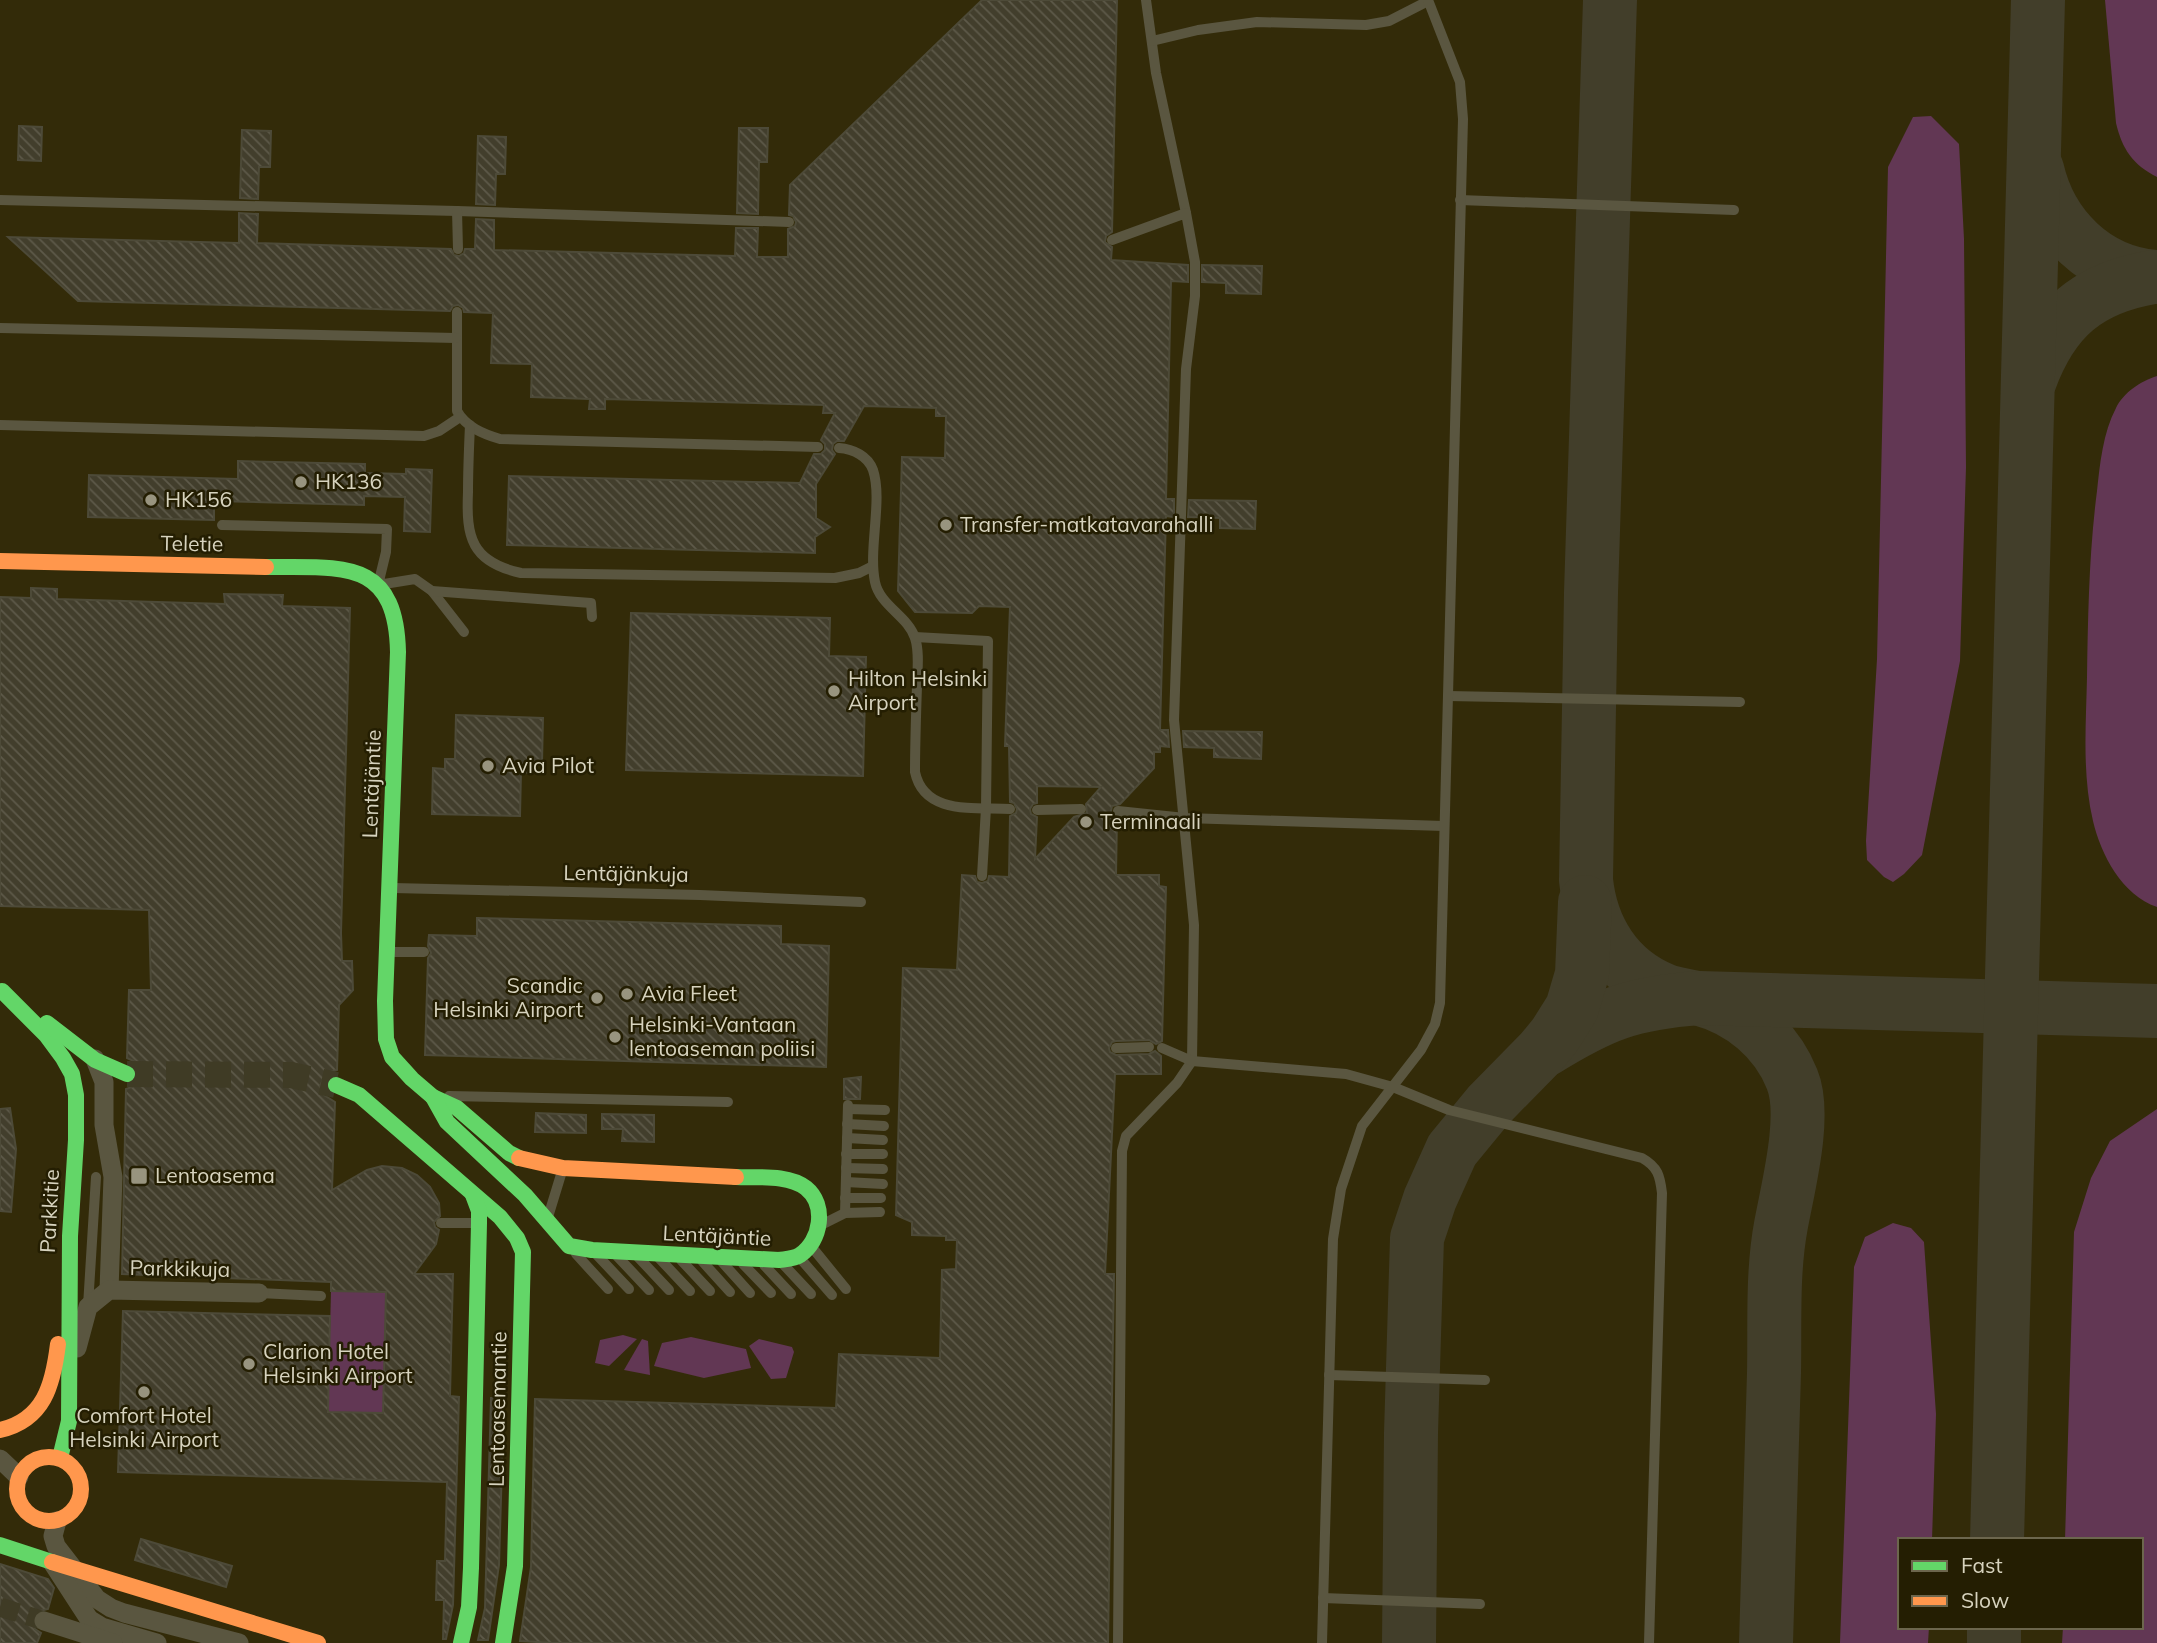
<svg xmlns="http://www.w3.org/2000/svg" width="2157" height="1643" viewBox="0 0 2157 1643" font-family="Mulish,sans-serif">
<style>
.built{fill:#332b09;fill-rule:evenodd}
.grass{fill:#623754}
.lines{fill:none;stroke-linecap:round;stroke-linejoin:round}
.taxiway{stroke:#423e2a;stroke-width:54}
.building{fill:url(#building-back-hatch);stroke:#4d4a38;stroke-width:2;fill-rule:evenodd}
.street-tunnel{stroke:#3f3b25;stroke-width:19;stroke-dasharray:19 10;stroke-linecap:butt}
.secondary-tunnel{stroke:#3f3b25;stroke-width:26;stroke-dasharray:26 13;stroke-linecap:butt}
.lane{stroke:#5a5640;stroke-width:10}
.street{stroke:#5a5640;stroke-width:19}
.fast{stroke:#63d668;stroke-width:16}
.slow{stroke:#ff974d;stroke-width:16}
.slow-bridge{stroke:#ff974d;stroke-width:16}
.poi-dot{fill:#98947f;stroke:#241e02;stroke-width:2.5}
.labels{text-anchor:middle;stroke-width:5;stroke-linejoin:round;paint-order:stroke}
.poi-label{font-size:21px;fill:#d7d3be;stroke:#241e02;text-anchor:start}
.street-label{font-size:21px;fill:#d7d3be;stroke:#241e02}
</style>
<defs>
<pattern id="building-back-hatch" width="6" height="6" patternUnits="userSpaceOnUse" patternTransform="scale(1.75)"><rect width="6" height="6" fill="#423e2c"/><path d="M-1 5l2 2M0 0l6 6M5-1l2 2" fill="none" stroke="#5d5949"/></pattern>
</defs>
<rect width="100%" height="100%" fill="#24200a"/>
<path class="built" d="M0 0H2157V1643H0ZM1900 1540H2141V1627H1900Z"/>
<g class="grass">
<path d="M2105 0H2157V177C2133 165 2122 149 2116 123Z"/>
<path d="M1931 116 1959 144 1964 239 1966 467 1960 661 1922 855 1904 874 1893 882 1884 877 1867 860 1866 841 1877 659 1888 167 1913 117Z"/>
<path d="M2157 376V907C2122 895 2101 855 2093 821 2082 774 2086 725 2087 677 2088 615 2089 553 2097 491 2100 463 2103 433 2116 408 2123 393 2141 381 2157 376Z"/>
<path d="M2157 1109V1643H2062L2063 1627H2141V1540H2065L2074 1232 2091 1178 2110 1141Z"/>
<path d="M1893 1223 1911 1228 1924 1242 1936 1414 1932 1540H1900V1627H1929L1928 1643H1840L1854 1267 1865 1237Z"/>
<path d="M331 1291 386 1292 383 1413 328 1412Z"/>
<path d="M623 1335 637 1339 609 1366 595 1363 600 1340Z"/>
<path d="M691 1337 746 1349 751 1368 704 1378 654 1366 662 1343Z"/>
<path d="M642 1339 648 1341 650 1375 624 1370Z"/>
<path d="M759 1339 792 1347 794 1352 786 1378 771 1379 749 1346Z"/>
</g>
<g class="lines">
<g class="taxiway">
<path d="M1610 0 1591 593 1586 880C1591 929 1617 971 1664 990 1676 995 1688 995 1700 999 1741 1010 1776 1039 1792 1079 1807 1115 1788 1187 1781 1225 1772 1273 1775 1324 1774 1373 1771 1463 1769 1553 1766 1643"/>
<path d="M2037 169C2050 227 2096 273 2157 277"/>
<path d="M2030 380C2053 318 2088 288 2153 277"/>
<path d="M1545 1050C1603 1014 1632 1003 1699 998L2157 1011"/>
<path d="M1997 1540 2038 0"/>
<path d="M1409 1643 1411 1433 1417 1238 1430 1199 1452 1150 1489 1105 1541 1052 1555 1035 1572 1008 1582 974 1585 902"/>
<path d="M1994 1643V1627"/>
</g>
</g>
<g class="building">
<path d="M982 0H1117L1112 232 1106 236 1105 242 1112 247 1111 260 1188 265V282L1171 281 1166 499H1174V517L1166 516 1160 730H1168L1169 747 1160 746V752H1154V768L1120 804 1112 806 1111 811 1113 817 1117 818 1116 875H1159V886L1166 887 1162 1041 1156 1044 1149 1040 1116 1041 1112 1042 1109 1048 1110 1052 1116 1055 1149 1054 1155 1051 1161 1056V1074H1115L1105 1274H1114L1108 1643H553L520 1641 531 1567 535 1399 836 1408 839 1354 940 1358 942 1270 956 1269 957 1240H946V1236L912 1235V1222L896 1215 903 968 957 970 962 875 975 876 977 882 982 883 988 881 989 876 1009 877 1010 816 1016 813 1017 809 1014 803 1010 802 1009 746H1005L1010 607 979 606 972 613 915 612 898 591 902 457 945 458 946 416H936V408L864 406 844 441H837L833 444 832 450 835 454 816 484V518L830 527 815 537V553L507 545 509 476 800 483 814 454H821L825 450V444L821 440 835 413H823L824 405 605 399V409H589L590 399 531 397 532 364 491 363 493 313 464 312 463 308 458 305 453 306 450 311 78 301 8 237 239 243V213L258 214 257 243 451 249 454 255 459 256 464 253 465 249H475L476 219 494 220V250L735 256 736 228H758L757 257H788V229L795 226 796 222 793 216 789 215 790 185ZM1037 786 1101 787 1086 804 1087 813 1074 817 1035 859 1037 817 1031 814 1030 809 1033 804 1037 803Z"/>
<path d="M19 126 42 127 41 161 18 160Z"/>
<path d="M739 128H768L767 162H759L758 214 737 213Z"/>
<path d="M242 130 271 131 270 167H259L258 199 240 198Z"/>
<path d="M478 136 506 137 505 174H496L495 205 476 204Z"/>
<path d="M1202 265 1262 266 1261 294 1226 293V283L1202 282Z"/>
<path d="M238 461 365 464V473L406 474V469L432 470 430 532 404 531 405 497 364 496V505L214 501V520L88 517 89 475 238 479Z"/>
<path d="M1189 500 1256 501 1255 529 1220 528V518L1188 517Z"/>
<path d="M31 588 57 589V599L225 604 224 594 283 595 282 606 350 608 341 933 342 961H352L353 990 339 1005 337 1070 326 1073 320 1086 324 1095 335 1102 332 1190 367 1170 382 1166 402 1168 417 1175 430 1187 439 1203 440 1216 434 1222 435 1227 439 1230 436 1244 414 1274H453L450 1396 459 1397 453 1605 446 1639H443L444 1600H436L437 1561H445L447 1482 118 1472 123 1311 330 1316 328 1412 383 1413 386 1292 331 1291V1282L122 1274 126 1089 138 1085 142 1071 138 1063 127 1058 129 990H151L149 910 0 906V597L31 598Z"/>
<path d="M631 613 830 618 829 656 866 657 863 776 626 770Z"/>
<path d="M456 715 543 718 542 763 531 762V773L521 772 520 816 432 814 433 768 445 769V759H455Z"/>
<path d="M1183 731 1262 732 1261 759 1214 757V748L1184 747Z"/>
<path d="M477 918 781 926V944L829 946 826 1067 425 1055 428 958 431 953 428 946 429 935 477 936Z"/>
<path d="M861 1077 860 1099H844V1079Z"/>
<path d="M10 1108 16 1149 11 1212 0 1211V1109Z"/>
<path d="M536 1113 586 1115V1133L535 1132Z"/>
<path d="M602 1114 654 1115V1142L622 1141 623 1129H602Z"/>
<path d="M491 1398H504L499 1565 488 1640H478L485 1608Z"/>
<path d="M141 1539 232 1566 226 1587 135 1560Z"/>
<path d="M0 1564 48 1579 54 1588 48 1609 36 1612 32 1618 35 1629 41 1633 37 1643H0Z"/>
</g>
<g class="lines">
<path class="street-tunnel" d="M0 1607 44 1621"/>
<path class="secondary-tunnel" d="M127 1074 291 1075 336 1085"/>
<g class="lane">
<path d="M1146 0 1156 73 1186 213"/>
<path d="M1152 41 1198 30 1257 22 1366 25 1389 21 1428 1"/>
<path d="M0 200 457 211 789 222"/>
<path d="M1460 200 1734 210"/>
<path d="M457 211 458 249"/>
<path d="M1112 240 1186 213 1195 262V296L1186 369 1174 720 1194 925 1192 1061 1177 1083 1126 1136 1122 1151 1118 1643"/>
<path d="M457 312V411C466 427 483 434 500 439L818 447"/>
<path d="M0 328 456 338"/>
<path d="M0 425 424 436 439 431 460 417"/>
<path d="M470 425C469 447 468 469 468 492 466 537 471 562 521 573L835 578 859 573 873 566"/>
<path d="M839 448C853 449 868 456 873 470 883 500 868 549 875 582 880 606 908 616 915 638 920 653 917 672 917 686 916 715 915 744 915 772 924 815 974 807 1010 809"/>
<path d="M222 525 387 529 386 552 378 585 415 579 432 591 464 632"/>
<path d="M432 591 591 603 592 617"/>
<path d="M915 637 988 641 986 808 982 876"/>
<path d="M1448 696 1740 702"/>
<path d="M1037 810 1081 809"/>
<path d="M1118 811 1185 818 1444 826"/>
<path d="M393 888 700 895 861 902"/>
<path d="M388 952H424"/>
<path d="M1116 1048 1149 1047"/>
<path d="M1162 1048 1192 1061 1346 1074 1393 1087 1449 1110 1642 1158C1658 1167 1660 1176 1662 1193L1649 1643"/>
<path d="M449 1096 728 1102"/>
<path d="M848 1109 885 1110"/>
<path d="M847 1124 884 1126"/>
<path d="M847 1138 883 1140"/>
<path d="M846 1154H883"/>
<path d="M846 1168 883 1169"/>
<path d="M846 1182 883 1184"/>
<path d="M845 1198H881"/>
<path d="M845 1213 880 1212"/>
<path d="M548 1217 563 1168"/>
<path d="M441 1223H479"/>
<path d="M823 1224 845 1213 848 1105"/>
<path d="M811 1246 846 1289"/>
<path d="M576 1254 608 1289"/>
<path d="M597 1255 629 1289"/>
<path d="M617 1256 649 1290"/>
<path d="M638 1257 669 1290"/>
<path d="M799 1257 832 1295"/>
<path d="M659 1258 690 1291"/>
<path d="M681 1260 710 1291"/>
<path d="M702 1261 730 1292"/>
<path d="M722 1262 750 1293"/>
<path d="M782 1263 811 1294"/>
<path d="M743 1264 771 1293"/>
<path d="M764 1265 791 1294"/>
<path d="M259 1293 321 1296"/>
<path d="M88 1306 96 1177"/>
<path d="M1329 1375 1485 1380"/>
<path d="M1323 1598 1480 1604"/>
<path d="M1322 1643 1333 1239 1341 1189 1362 1126 1421 1050 1435 1024 1440 1003 1463 119 1460 82 1428 0"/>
</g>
<g class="street">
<path d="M95 1059 104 1082V1125L113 1177 109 1290"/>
<path d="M77 1348 88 1307 109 1290 259 1293"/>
<path d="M0 1459 19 1477"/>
<path d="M57 1521 53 1536 56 1546 97 1599 111 1608 124 1613 239 1643"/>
<path d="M52 1562 89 1619 102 1627 157 1643"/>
<path d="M44 1621 113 1643"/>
</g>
<g class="fast">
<path d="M266 567C341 568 396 557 398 652L385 1001 386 1039 392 1057 412 1079 433 1097 457 1108 509 1153 519 1158"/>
<path d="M2 991 46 1035 63 1058 72 1074 76 1095V1140L70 1236 69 1421 60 1458"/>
<path d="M47 1023 95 1060 127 1074"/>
<path d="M336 1085 359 1095 500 1217 517 1238 523 1252 515 1566 503 1643"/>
<path d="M433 1097 447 1122 525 1195 569 1246 592 1250 779 1260C786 1259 794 1259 800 1255 821 1241 827 1205 806 1188 788 1174 757 1178 736 1177"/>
<path d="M0 1545 52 1562"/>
<path d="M461 1643 469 1607 471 1568 479 1223V1211L473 1195"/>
</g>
<g class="slow">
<path d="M0 561 266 567"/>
<path d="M519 1158 563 1168 736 1177"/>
<path d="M0 1430C44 1420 53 1385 58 1344"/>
<circle cx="49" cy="1489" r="32"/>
</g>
<path class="slow-bridge" d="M52 1562 318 1643"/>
</g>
<g class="poi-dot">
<circle cx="301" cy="482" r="7"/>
<circle cx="151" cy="500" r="7"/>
<circle cx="946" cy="525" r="7"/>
<circle cx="834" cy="691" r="7"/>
<circle cx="488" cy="766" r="7"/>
<circle cx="1086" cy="822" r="7"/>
<circle cx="627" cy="994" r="7"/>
<circle cx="597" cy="998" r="7"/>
<circle cx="615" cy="1037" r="7"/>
<rect x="130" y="1167" width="18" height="18" rx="3.5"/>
<circle cx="249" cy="1364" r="7"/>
<circle cx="144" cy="1392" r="7"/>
</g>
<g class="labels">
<g class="poi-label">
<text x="315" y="489">HK136</text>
<text x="165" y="507">HK156</text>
<text x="960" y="532">Transfer-matkatavarahalli</text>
<text x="848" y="686">Hilton Helsinki<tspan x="848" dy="24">Airport</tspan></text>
<text x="502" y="773">Avia Pilot</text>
<text x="1100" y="829">Terminaali</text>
<text x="583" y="993" text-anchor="end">Scandic<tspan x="583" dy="24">Helsinki Airport</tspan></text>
<text x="641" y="1001">Avia Fleet</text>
<text x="629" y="1032">Helsinki-Vantaan<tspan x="629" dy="24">lentoaseman poliisi</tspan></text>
<text x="155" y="1183">Lentoasema</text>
<text x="263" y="1359">Clarion Hotel<tspan x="263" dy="24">Helsinki Airport</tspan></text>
<text x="144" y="1423" text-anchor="middle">Comfort Hotel<tspan x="144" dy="24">Helsinki Airport</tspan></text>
</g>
<g class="street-label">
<text transform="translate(192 544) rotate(1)" y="7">Teletie</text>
<text transform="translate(372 784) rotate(-88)" y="7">Lentäjäntie</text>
<text transform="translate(626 874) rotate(1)" y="7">Lentäjänkuja</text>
<text transform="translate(50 1211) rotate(-87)" y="7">Parkkitie</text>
<text transform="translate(717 1236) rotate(3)" y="7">Lentäjäntie</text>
<text transform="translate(180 1269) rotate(1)" y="7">Parkkikuja</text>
<text transform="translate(498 1409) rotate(-89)" y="7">Lentoasemantie</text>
</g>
</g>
<rect x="1898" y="1538" width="245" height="91" fill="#241e02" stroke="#6c664d" stroke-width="2"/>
<rect x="1912" y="1561" width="35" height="10" fill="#63d668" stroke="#6c664d" stroke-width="2"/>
<text x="1961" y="1573" font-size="21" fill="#d7d3be">Fast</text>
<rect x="1912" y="1596" width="35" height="10" fill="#ff974d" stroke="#6c664d" stroke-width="2"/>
<text x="1961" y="1608" font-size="21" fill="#d7d3be">Slow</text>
</svg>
